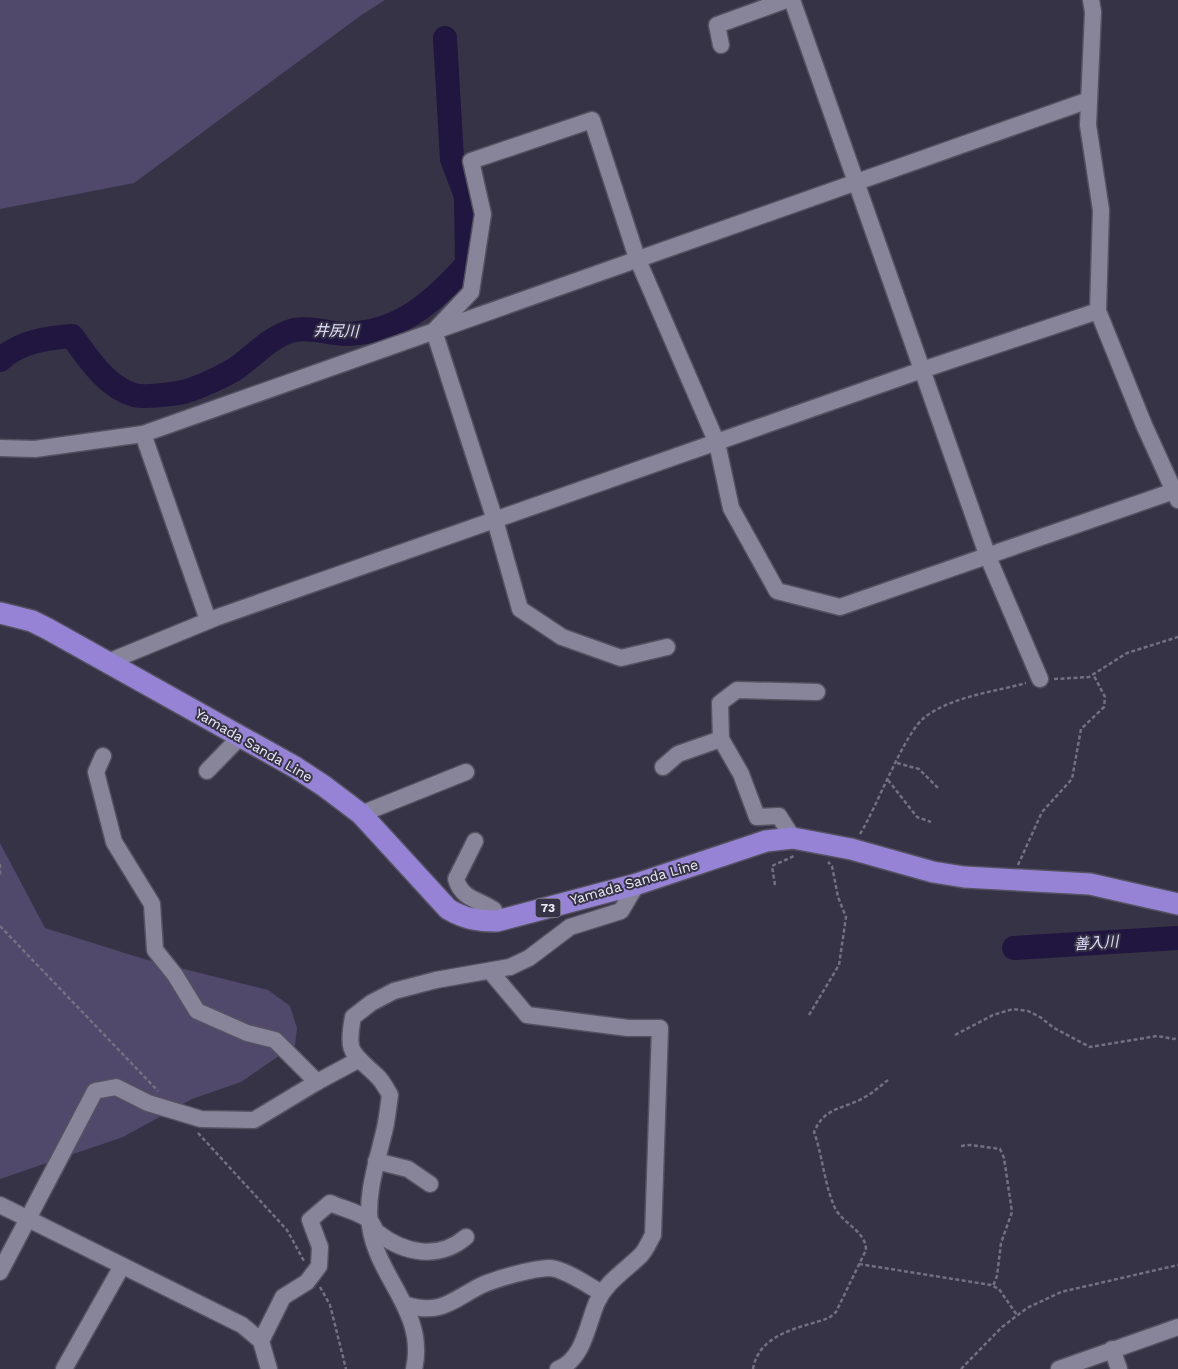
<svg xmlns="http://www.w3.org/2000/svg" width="1178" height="1369" viewBox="0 0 1178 1369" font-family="'Work Sans','Noto Sans JP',sans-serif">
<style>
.green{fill:#50496c}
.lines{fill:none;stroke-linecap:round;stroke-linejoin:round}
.river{stroke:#21163f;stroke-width:24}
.minor-casing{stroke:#545161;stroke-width:19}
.major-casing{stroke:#545161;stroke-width:24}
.path{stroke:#737081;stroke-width:2.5;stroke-dasharray:4 2.5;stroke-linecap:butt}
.minor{stroke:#88859a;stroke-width:16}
.major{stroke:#9683d5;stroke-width:21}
.labels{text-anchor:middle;stroke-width:4;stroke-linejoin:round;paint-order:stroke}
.shield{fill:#363346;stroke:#b5b3c1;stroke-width:1}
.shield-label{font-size:12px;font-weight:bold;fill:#eceaf6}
.street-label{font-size:14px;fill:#eceaf6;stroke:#363346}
.water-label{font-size:15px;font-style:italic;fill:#e2defd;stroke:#363346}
</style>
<rect width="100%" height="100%" fill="#363346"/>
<g class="green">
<path d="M0 0H385L360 16 134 183 0 209Z"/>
<path d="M0 843 45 928 144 959 268 990 290 1006 297 1028 295 1045 241 1082 192 1099 123 1137 0 1179Z"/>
</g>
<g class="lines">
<g class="river">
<path d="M0 360C19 342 46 338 72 336 88 358 106 387 134 395 142 398 174 394 183 392 196 389 227 375 238 367 256 354 271 336 294 330 309 327 328 333 343 334 397 334 433 303 467 264L466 196 452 159 445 38"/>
<path d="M1014 948 1178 938"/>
</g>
<g class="minor-casing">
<g id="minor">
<path d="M792 0 988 557 1040 679"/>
<path d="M1091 0 1093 12 1088 125 1101 210 1098 311 1144 425 1178 500"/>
<path d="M721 45 717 25 786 0"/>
<path d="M143 434 208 620"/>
<path d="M0 448 35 449 143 434 1089 100"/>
<path d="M667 647 621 658 562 637 520 609 495 520 434 331 471 292 483 214 471 161 592 120 637 258 717 443 731 508 777 591 840 607 1174 491"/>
<path d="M108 662 215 618 922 370 1098 311"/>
<path d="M103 756 96 772 114 842 152 904 155 950 175 975 197 1011 247 1033 275 1040 317 1082"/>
<path d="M663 767 678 754 721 739"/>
<path d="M207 771 241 736"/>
<path d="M361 814 466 772"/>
<path d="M793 838 779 816 757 817 741 774 721 739 720 703 737 690 817 692"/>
<path d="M475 841 456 879C462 900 479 899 494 910L497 921"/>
<path d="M490 971 527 1015 628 1028H660L653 1235C649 1242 646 1250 641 1255 625 1271 607 1281 597 1302 587 1325 584 1359 558 1369"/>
<path d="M376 1161 408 1169 430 1184"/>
<path d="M0 1205 242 1325 261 1341 269 1369"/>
<path d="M0 1272 95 1091 116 1087 148 1103 201 1119 254 1120 317 1082 358 1060"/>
<path d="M406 1305C441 1315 451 1301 480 1286 495 1279 533 1268 550 1268 565 1269 589 1286 602 1293"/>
<path d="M261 1341 283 1297 307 1282 319 1266 320 1247 310 1220 330 1203C341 1208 359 1212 369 1220 373 1223 374 1230 378 1233 405 1254 439 1260 466 1237"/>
<path d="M1112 1349 1119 1369"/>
<path d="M64 1369 122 1266"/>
<path d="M414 1369C427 1312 377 1278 370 1226 366 1195 376 1166 383 1136 387 1123 388 1108 390 1095 386 1088 382 1080 376 1075 352 1052 346 1054 353 1017L371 1003 394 991 436 980 510 967 529 958 570 927 621 911 637 884"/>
<path d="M1059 1369 1178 1327"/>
</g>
</g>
<g class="major-casing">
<path id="major" d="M0 613 32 621 48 629 295 767 324 786 361 814 448 909C465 919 478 921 497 921L637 884 766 841 793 838 851 849 933 872 964 877 1090 884 1178 904"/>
</g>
<g class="path">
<path d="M1054 679 1089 677 1127 653 1178 637"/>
<path d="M897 763 919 769 938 788"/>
<path d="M888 780 917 817 931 822"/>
<path d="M860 834C877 807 904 733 925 717 953 696 994 692 1026 683"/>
<path d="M0 864V877"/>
<path d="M1018 865 1042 812 1072 779 1081 729 1104 707 1105 697 1093 674"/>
<path d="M775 885 772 866 794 856"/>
<path d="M0 926 158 1091"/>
<path d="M809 1015 839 965 846 917 838 897 832 866 828 862"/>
<path d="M955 1035 993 1015 1013 1009 1028 1011 1040 1017 1054 1028 1090 1047 1157 1036 1174 1039 1178 1037"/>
<path d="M198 1133 287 1230 304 1261"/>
<path d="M961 1146 971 1145 1000 1149 1004 1158 1012 1212 1001 1243 997 1276 993 1286"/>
<path d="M859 1264 991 1285 999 1289 1017 1315"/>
<path d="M320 1287 330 1305 346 1369"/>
<path d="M753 1369C759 1333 800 1328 829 1318L836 1312 866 1250C866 1231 843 1224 835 1208 824 1184 823 1157 814 1132 825 1106 843 1110 865 1097 873 1093 880 1086 888 1080"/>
<path d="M961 1369 1002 1327 1027 1308 1061 1292 1178 1265"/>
</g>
<use href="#minor" class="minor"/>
<use href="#major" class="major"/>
</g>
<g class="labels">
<rect class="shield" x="535.5" y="898.5" width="25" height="19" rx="4"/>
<g class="shield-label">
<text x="548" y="912">73</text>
</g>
<g class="street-label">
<text transform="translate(254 745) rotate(30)" y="5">Yamada Sanda Line</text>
<text transform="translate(634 882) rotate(-16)" y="5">Yamada Sanda Line</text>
</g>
<g class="water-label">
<text transform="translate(336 331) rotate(1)" y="5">井尻川</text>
<text transform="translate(1096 943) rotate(-4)" y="5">善入川</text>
</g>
</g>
</svg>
